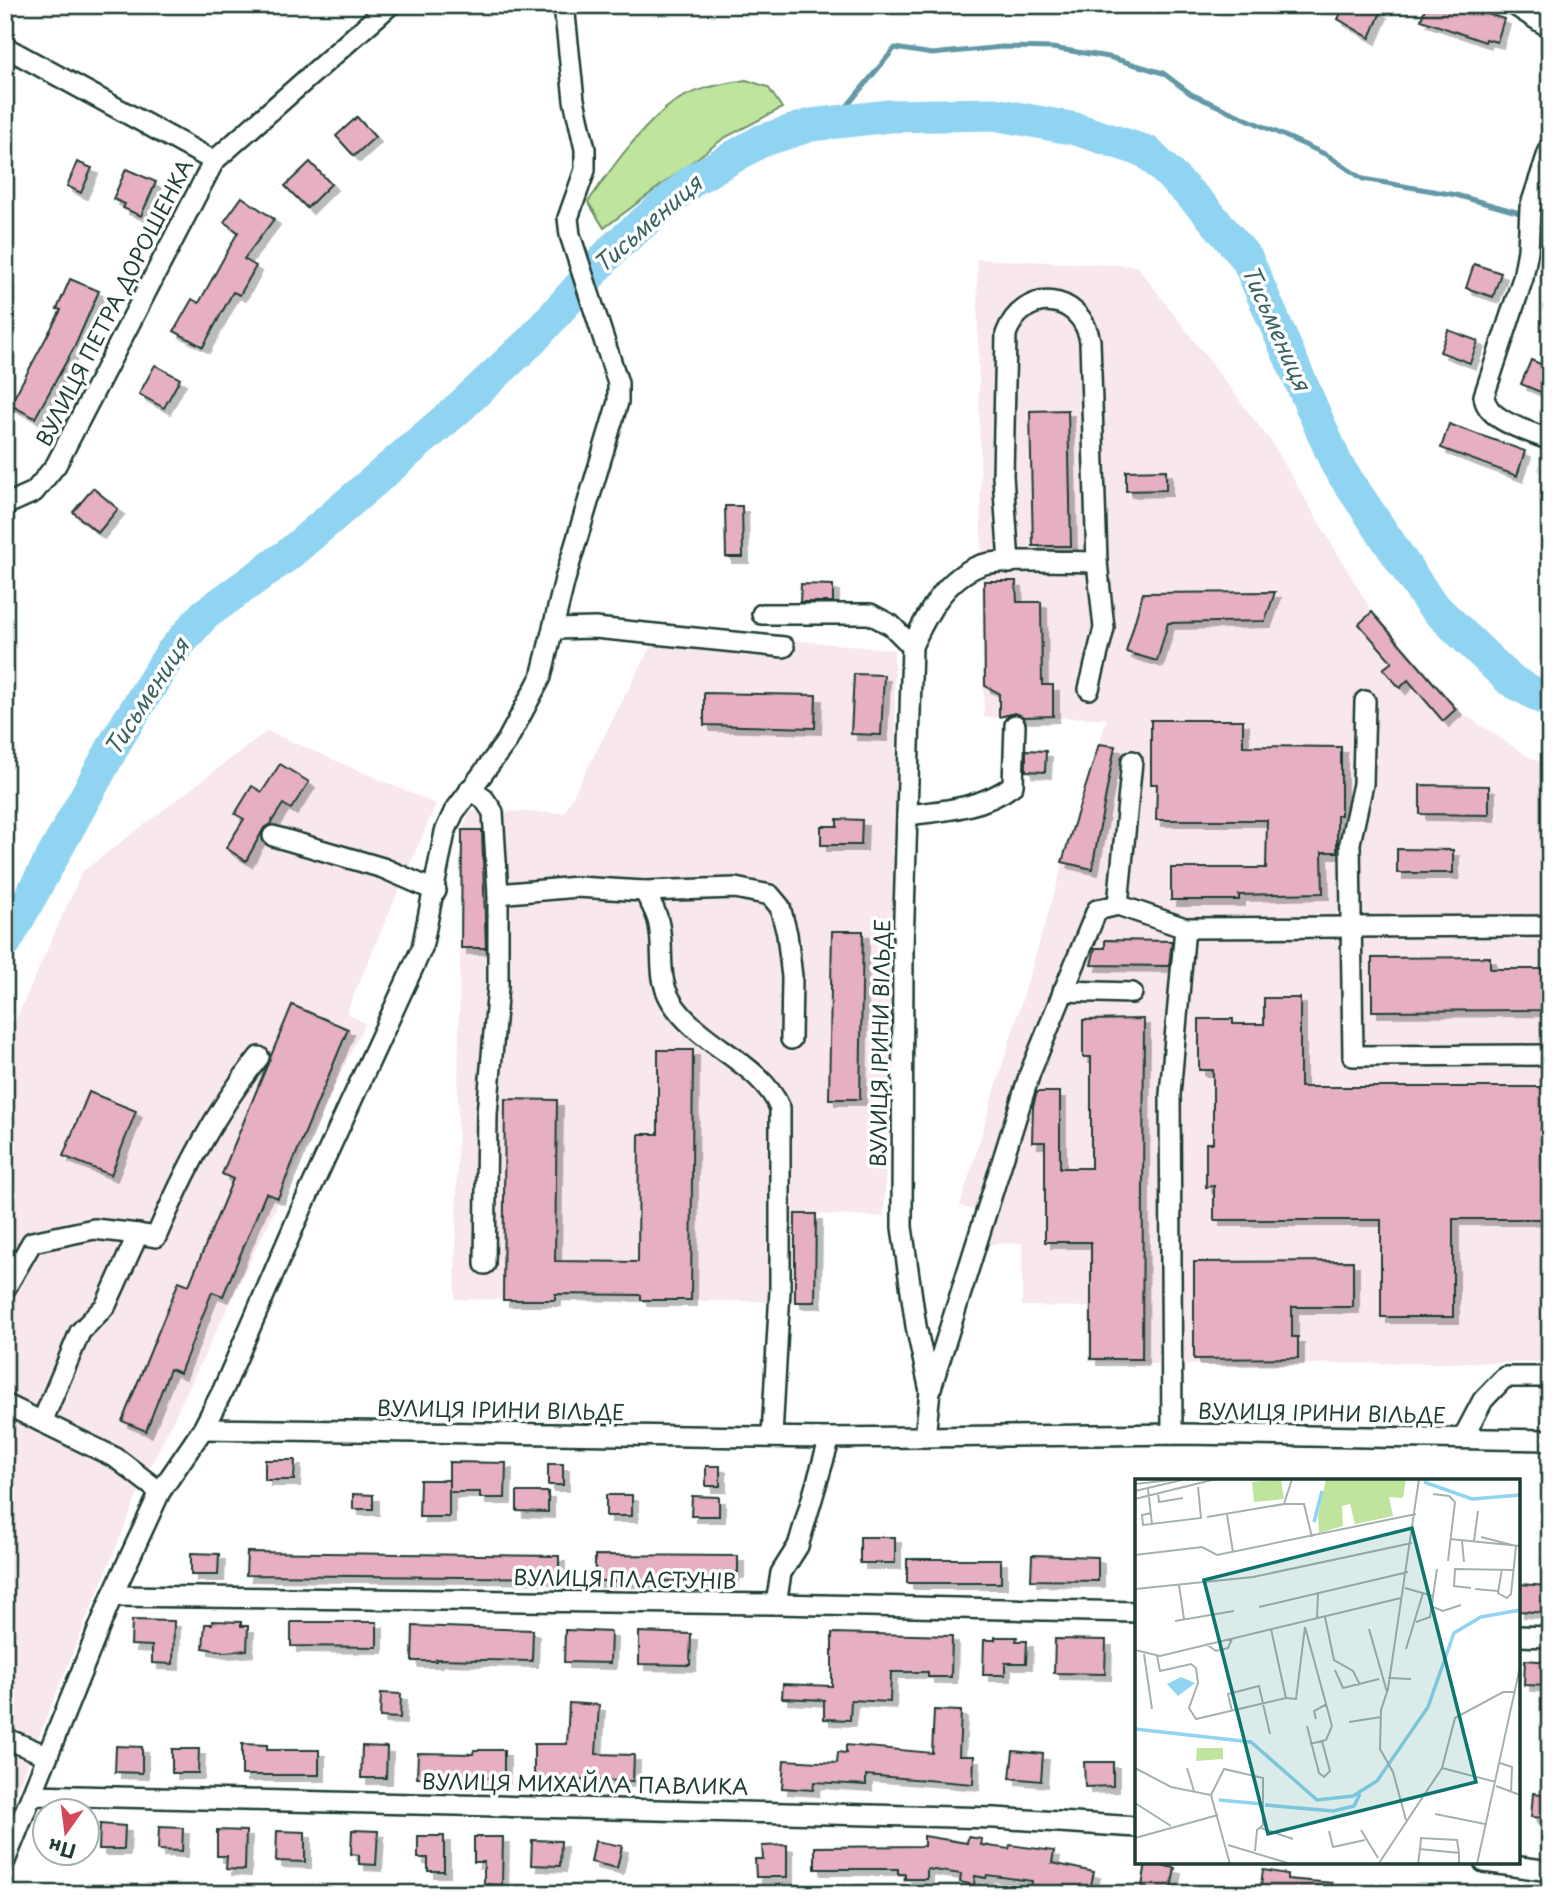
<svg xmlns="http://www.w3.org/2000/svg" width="1555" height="1899" viewBox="0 0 1555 1899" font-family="'Playpen Sans',sans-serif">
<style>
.built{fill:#f8e7ed}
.green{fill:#bfe49e;stroke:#6f9069;stroke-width:2}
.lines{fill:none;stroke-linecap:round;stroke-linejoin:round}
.stream{stroke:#6398a5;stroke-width:5}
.river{stroke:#90d4f1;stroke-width:33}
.building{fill:#e6afc4;stroke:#1f3d34;stroke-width:2;filter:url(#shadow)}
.minor-casing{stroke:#1f3d34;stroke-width:24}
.minor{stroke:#fff;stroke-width:19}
.labels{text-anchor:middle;stroke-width:7;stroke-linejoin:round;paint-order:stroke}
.street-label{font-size:21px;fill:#1f3d34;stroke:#fff}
.water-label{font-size:23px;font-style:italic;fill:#3b6363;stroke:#fff}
.inset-river{fill:none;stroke:#90d4f1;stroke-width:3.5}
.inset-road{fill:none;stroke:#a5b1ae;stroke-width:2}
.view{fill:#0f766e;fill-opacity:0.15;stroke:#0f766e;stroke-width:3.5}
.inset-edge{fill:none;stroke:#1f3d34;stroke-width:3.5}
</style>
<defs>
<filter id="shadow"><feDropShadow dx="6" dy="6" stdDeviation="0" flood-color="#0004"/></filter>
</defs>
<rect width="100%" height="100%" fill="#fff"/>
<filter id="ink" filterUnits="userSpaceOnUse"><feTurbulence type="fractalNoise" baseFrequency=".0143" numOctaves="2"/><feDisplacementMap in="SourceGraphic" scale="14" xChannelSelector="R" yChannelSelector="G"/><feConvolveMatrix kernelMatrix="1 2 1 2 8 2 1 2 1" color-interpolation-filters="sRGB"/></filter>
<g filter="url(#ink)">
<g class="built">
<path d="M977 259 1137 266 1272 443 1372 612 1456 709 1529 757 1550 766V1362L1176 1365 1089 1361 1088 1307 1022 1306V1243L988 1244 996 1216 960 1206 1107 718 984 717Z"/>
<path d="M661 627 894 650 897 820 884 1217 816 1214 815 1302 641 1300 640 1295 555 1294V1300L455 1299 462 830 471 811 564 813Z"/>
<path d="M267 731 436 804 346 1013 365 1023 139 1491 5 1819V1044L82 872Z"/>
</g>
<path class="green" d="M746 80 768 87 782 108 724 138 604 228 588 202C610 170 635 135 665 109 686 90 720 84 746 80Z"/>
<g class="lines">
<g class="stream">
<path d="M833 123 895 48 932 54 1002 47 1052 48 1109 57 1163 73 1191 94 1327 155 1363 179 1456 195 1520 213"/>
<path d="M1540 221 1550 225"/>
</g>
<path class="river" d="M5 943 119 736 171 653 204 615 289 554 459 408 532 340 615 247 693 180 761 141 811 125 889 116 994 114 1076 129 1147 152 1205 209 1247 259 1337 465 1430 603 1510 680 1550 702"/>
</g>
<g class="building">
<path d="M1345 5H1365L1381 12 1370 38 1338 19Z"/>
<path d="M1426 5H1459L1504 19 1497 42 1486 39 1485 42 1421 20Z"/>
<path d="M357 117 375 137 354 156 336 136Z"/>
<path d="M77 162 92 168 81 193 67 186Z"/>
<path d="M310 162 331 184 307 208 285 186Z"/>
<path d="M126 169 156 182 141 216 123 208 125 204 113 199Z"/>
<path d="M242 197 274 219 244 259 256 266 240 295 233 292 203 347 174 331 192 299 199 303 238 232 224 222Z"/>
<path d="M1474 264 1501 273 1493 297 1466 288Z"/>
<path d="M70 279 99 291 75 346 35 418 10 405 61 310 57 309Z"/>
<path d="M1448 330 1478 341 1470 363 1440 352Z"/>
<path d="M1531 360 1550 368V396L1521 384Z"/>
<path d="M155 365 180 379 164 408 139 394Z"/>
<path d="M1068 410 1071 546H1033L1030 411Z"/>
<path d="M1449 424 1525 451 1517 476 1441 448Z"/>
<path d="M1166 470V490L1126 491V471Z"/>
<path d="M93 488 118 509 98 533 73 512Z"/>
<path d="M725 506H742L743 557H726Z"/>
<path d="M984 581H1016L1017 602H1041L1042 685H1053V716L1024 717 1015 713 999 717V693L985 686Z"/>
<path d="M801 584 833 585V602H800Z"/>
<path d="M1275 592 1265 621 1168 623 1157 661 1126 652 1143 593Z"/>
<path d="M1372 612 1456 709 1443 721 1408 680 1400 688 1383 669 1392 662 1359 624Z"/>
<path d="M854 674 884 675 881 735 851 734Z"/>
<path d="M704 693 816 695 815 728 704 725Z"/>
<path d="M1151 720H1243V746L1341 747V815H1337V852H1322L1323 893 1239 895V900H1171V868H1266L1267 820H1156L1157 784H1151Z"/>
<path d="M1099 744 1115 746 1092 869 1062 862Z"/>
<path d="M1026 750 1046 751 1045 772 1026 771Z"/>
<path d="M280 764 309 782 291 809 283 804 270 824 264 828 246 861 226 848 244 819 235 814 252 786 262 792Z"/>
<path d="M1420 785 1489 786V815L1420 814Z"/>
<path d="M837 819 862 820 861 845H821V826H837Z"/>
<path d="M462 830H482L486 948H461Z"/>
<path d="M1397 849 1453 850V873H1397Z"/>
<path d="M832 931H863L860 1099H829Z"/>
<path d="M1105 940 1172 941 1169 966 1091 965 1095 948H1105Z"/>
<path d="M1490 957V969H1550V1010L1372 1011V958Z"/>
<path d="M1264 998H1300V1087H1550V1219H1453V1317H1381V1220H1214V1186L1206 1187V1143H1213V1070H1199V1019H1233V1024H1264Z"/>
<path d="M292 1005 348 1029 278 1198 266 1193 223 1296 212 1292 180 1373 170 1369 146 1431 122 1421 179 1281 189 1285 233 1179 222 1174Z"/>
<path d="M1144 1019 1142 1359H1091V1242H1045V1142H1032L1033 1106 1037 1092H1060V1168H1091V1057H1083V1020Z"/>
<path d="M658 1050H693L691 1300H641V1295L555 1294V1300H503L505 1099 557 1100 555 1261 638 1262 639 1134H658Z"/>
<path d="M89 1092 136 1111 111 1175 63 1156Z"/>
<path d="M795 1214H816L815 1302H795Z"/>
<path d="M1353 1261V1307H1292V1337H1298V1358L1194 1359V1262Z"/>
<path d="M265 1460H295L294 1480H265Z"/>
<path d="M449 1462 506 1463 505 1498H480V1492H449Z"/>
<rect x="548" y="1464" width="15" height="21"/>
<rect x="706" y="1466" width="14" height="20"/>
<path d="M420 1480H449V1517H419Z"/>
<path d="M517 1492H548V1512L517 1511Z"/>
<path d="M353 1494 373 1495V1509H353Z"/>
<rect x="606" y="1495" width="26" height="21"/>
<path d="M692 1496 719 1497V1516H691Z"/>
<rect x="860" y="1537" width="35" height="26"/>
<path d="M247 1552 559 1556V1578L246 1575Z"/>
<path d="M191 1553 219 1554 218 1575H191Z"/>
<path d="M595 1555 738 1556V1572H732V1581H595Z"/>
<path d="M1032 1555 1098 1557V1581L1031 1580Z"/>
<rect x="907" y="1559" width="94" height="24"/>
<path d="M1518 1584 1550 1586V1613L1518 1611Z"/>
<path d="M132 1620 174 1621 173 1664 152 1663V1646L131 1645Z"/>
<path d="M212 1621 241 1622V1626H248L247 1650 225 1652 203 1648 205 1624H212Z"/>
<path d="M291 1622H377V1647L291 1646Z"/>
<path d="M413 1626 533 1630 532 1661 436 1659V1661H412Z"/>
<path d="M565 1630 611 1632 610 1663 564 1662Z"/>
<path d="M639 1632 691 1634 690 1665 639 1664Z"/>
<path d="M832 1633 952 1636 951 1677H928V1672H891L890 1702 851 1700 850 1720 824 1719V1700L782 1698 783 1684 832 1686Z"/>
<path d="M995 1637H1017L1016 1641H1027L1026 1663H1005V1675H983L984 1640H995Z"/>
<path d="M1055 1639 1106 1640 1105 1674 1054 1673Z"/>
<path d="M1525 1660 1550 1662V1686L1524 1685Z"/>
<path d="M381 1693 401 1694 400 1718 380 1717Z"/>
<path d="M569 1703 599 1705 596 1754 634 1755 633 1781 534 1779V1744H567Z"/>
<path d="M934 1710 961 1711 959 1756H974L973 1784 866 1775V1785L814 1782 813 1790 782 1788 784 1760 837 1763 838 1752 846 1753V1745L932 1753Z"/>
<path d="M242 1744 267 1745V1750H319V1775H242Z"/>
<path d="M116 1746 142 1747V1773L115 1772Z"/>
<path d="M362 1746 387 1747 386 1778H361Z"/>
<path d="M172 1749H199L198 1773H172Z"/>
<path d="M474 1750H504V1778H417L418 1753 473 1754Z"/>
<path d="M1013 1751 1043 1754 1041 1781 1010 1778Z"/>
<path d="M1084 1762H1113V1786L1085 1787Z"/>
<path d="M1533 1793 1550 1795V1818L1531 1817Z"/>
<path d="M100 1824 125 1826 124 1849H99Z"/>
<path d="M159 1827 183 1828 182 1851 158 1850Z"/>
<path d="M217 1830 246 1831 245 1870 226 1869 227 1856H217Z"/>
<path d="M352 1830 378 1831 376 1865 359 1864V1855L351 1854Z"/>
<path d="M277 1831 305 1832V1862L276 1861Z"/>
<path d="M418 1836H444V1871H428V1858H418Z"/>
<path d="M924 1836 967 1843 968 1837 982 1839 981 1845 1009 1849 1010 1845 1054 1851 1052 1863 1094 1872 1089 1894H1072L1031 1886 1032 1881 987 1875 986 1878 975 1876 974 1885 960 1882 961 1874 927 1869V1879H905V1874H898V1869H815V1847L924 1846Z"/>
<path d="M474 1837H503L502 1885 484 1884V1862H474Z"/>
<path d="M532 1840 561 1841 560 1866 531 1865Z"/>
<path d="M595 1841 622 1846 617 1868 591 1862Z"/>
<path d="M787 1845V1877H756L755 1859H763L762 1846Z"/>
<path d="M1146 1862 1175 1868 1170 1894 1146 1892 1147 1888 1142 1887Z"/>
<path d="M1263 1870 1287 1874V1879L1332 1883 1331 1894H1260Z"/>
</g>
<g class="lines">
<g class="minor-casing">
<g id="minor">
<path d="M1514 5 1550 28"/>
<path d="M5 47 214 161"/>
<path d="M1550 147 1530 208 1528 250 1523 278 1484 396C1486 421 1529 431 1550 440"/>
<path d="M5 505 34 492 56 465 214 161 390 5"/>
<path d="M1009 563 1003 476 1006 334C1023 287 1081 292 1090 341L1097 562 1104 628 1089 689"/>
<path d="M762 614H870L891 625 912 646"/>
<path d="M554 629 595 628 784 647"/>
<path d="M1365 701 1363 784 1350 843 1353 1056 1550 1055"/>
<path d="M470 789 484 799 493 812 498 894V986L487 1114 485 1264"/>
<path d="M907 815C942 811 984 808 1013 785L1015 725"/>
<path d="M273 836 383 868 436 891"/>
<path d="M644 891C650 902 657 912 659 925 665 956 655 981 676 1008 706 1048 761 1064 780 1108V1290L772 1436"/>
<path d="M498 894 577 887 644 891 735 888 770 895 780 907 787 934 792 977 791 1039"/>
<path d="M1118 905 1132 761"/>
<path d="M1185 928 1550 926"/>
<path d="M1063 991 1132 993"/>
<path d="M5 1289 32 1242 94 1229 138 1234"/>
<path d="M930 1391 1030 1073 1097 910 1118 905 1185 928 1170 1094 1172 1434"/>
<path d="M5 1404 116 1458 160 1492"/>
<path d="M42 1422 80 1332 106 1305 138 1234 156 1237C185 1171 214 1113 259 1057"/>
<path d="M203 1429 830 1438 1182 1434 1550 1440"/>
<path d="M925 1437 930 1391 916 1326 902 1227 903 949 912 646C927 614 945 578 981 565 1001 558 1071 562 1097 562"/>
<path d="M1463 1438 1483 1400 1505 1377H1550"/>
<path d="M112 1596 776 1604 1137 1612"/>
<path d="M776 1604 781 1573 798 1546 830 1438"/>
<path d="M1518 1636 1550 1637"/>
<path d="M5 1738 48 1756"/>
<path d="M32 1795 995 1818 1137 1827"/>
<path d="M5 1861 112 1596 160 1492 203 1429 223 1390 301 1210 422 948 445 832 454 812 507 741 541 677 565 579 618 402V383L570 235 568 218 585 170V149L574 100 564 5"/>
<path d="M1484 1862 1550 1871"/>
</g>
</g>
<use href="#minor" class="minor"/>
</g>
</g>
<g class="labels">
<g class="street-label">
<text transform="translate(115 303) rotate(-63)" y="7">ВУЛИЦЯ ПЕТРА ДОРОШЕНКА</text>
<text transform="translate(881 1043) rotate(-89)" y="7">ВУЛИЦЯ ІРИНИ ВІЛЬДЕ</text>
<text transform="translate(501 1411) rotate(1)" y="7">ВУЛИЦЯ ІРИНИ ВІЛЬДЕ</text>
<text transform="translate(1322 1414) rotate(1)" y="7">ВУЛИЦЯ ІРИНИ ВІЛЬДЕ</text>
<text transform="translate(625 1580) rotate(1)" y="7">ВУЛИЦЯ ПЛАСТУНІВ</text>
<text transform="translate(585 1785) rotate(1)" y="7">ВУЛИЦЯ МИХАЙЛА ПАВЛИКА</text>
</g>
<g class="water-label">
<text transform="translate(648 224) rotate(-41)" y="8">Тисьмениця</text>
<text transform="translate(1276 328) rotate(66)" y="8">Тисьмениця</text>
<text transform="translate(147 697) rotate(-57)" y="8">Тисьмениця</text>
</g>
</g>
<g transform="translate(1135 1479)">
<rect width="385" height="385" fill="#fff"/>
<path d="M146 0 149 20 119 23 117 3ZM191 0H271L268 19 254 18 258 37 220 45 215 25 207 27 208 47 184 54 183 36ZM62 269H88V280L61 282Z" fill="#bfe49e"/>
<path d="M46 198 60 204 43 217 32 205Z" fill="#90d4f1"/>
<path class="inset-river" d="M289 3 337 20 385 16M179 43 187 12M0 250 116 263 182 321 218 317 242 302 293 228 319 154 346 138 385 131M84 321 127 325M130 326 198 332 219 327 225 315"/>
<path class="inset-road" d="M0 5 36 1M13 10 17 45 66 39 63 8M0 12 51 0M23 14 24 23 48 19M298 15 314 17 320 23 313 82M0 20 81 0M149 25H169L177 58M16 34 7 36 8 46 17 45M92 36 98 73M72 38 149 25 157 0M346 58 381 67 376 115 372 119 363 114 367 90M315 60 385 67M327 62 329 83M339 62 343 32M0 76 67 68 82 76 281 35M44 106 49 140M270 109 298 117M336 109 319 107 320 90 378 91M0 110 118 98 277 64M340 110 363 112M124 128 273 93M298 128 308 132 326 126M190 138 199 181 218 192 225 206M182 139 183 114M40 142 99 132M281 143 295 138 302 90M170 148 197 247M136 150 151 219 161 220 170 148M234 150 252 213M71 165 81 172 93 169 97 160M271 170 288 114M0 171 25 177 266 119M9 175 17 230M22 177 25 192 56 185 61 189 63 204 54 229 61 240 151 219M200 191 208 209 244 200M253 199 276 200M97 232 93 215 124 207 135 255M181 240 179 232 192 225M214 243 246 238M172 247 184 294 189 298 195 292 187 262M175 265 191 261 197 247M365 284 377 288 376 313M0 289 36 308 76 316 95 385M52 289 59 312M307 289 361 303M361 307 385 316M76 316 89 290 128 299V346L122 351 120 372M0 324 36 347M300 335 350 345M271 341 258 293 245 270 246 231 253 210 284 0M126 349 158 360M226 351 243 379M194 352 198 368 230 361M0 359 83 336M93 366 156 385M285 370 286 359 322 361 324 374M244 384 307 289 320 239 368 213H380M239 385H282M283 385 285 370 324 374V385M342 385 385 188"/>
<path class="view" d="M277 49 341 303 133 355 69 101Z"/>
<rect width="385" height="385" class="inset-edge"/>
</g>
<rect width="1555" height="1899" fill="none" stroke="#fff" stroke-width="28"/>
<rect x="14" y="14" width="1527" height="1871" fill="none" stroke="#1f3d34" stroke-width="2.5" filter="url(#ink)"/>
<g transform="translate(66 1832) rotate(194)"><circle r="33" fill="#ffffff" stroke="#a5b1ae" stroke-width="2"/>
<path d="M0-5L12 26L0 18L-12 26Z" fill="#d1495b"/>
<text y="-10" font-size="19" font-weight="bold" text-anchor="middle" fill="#1f3d34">Пн</text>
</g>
</svg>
